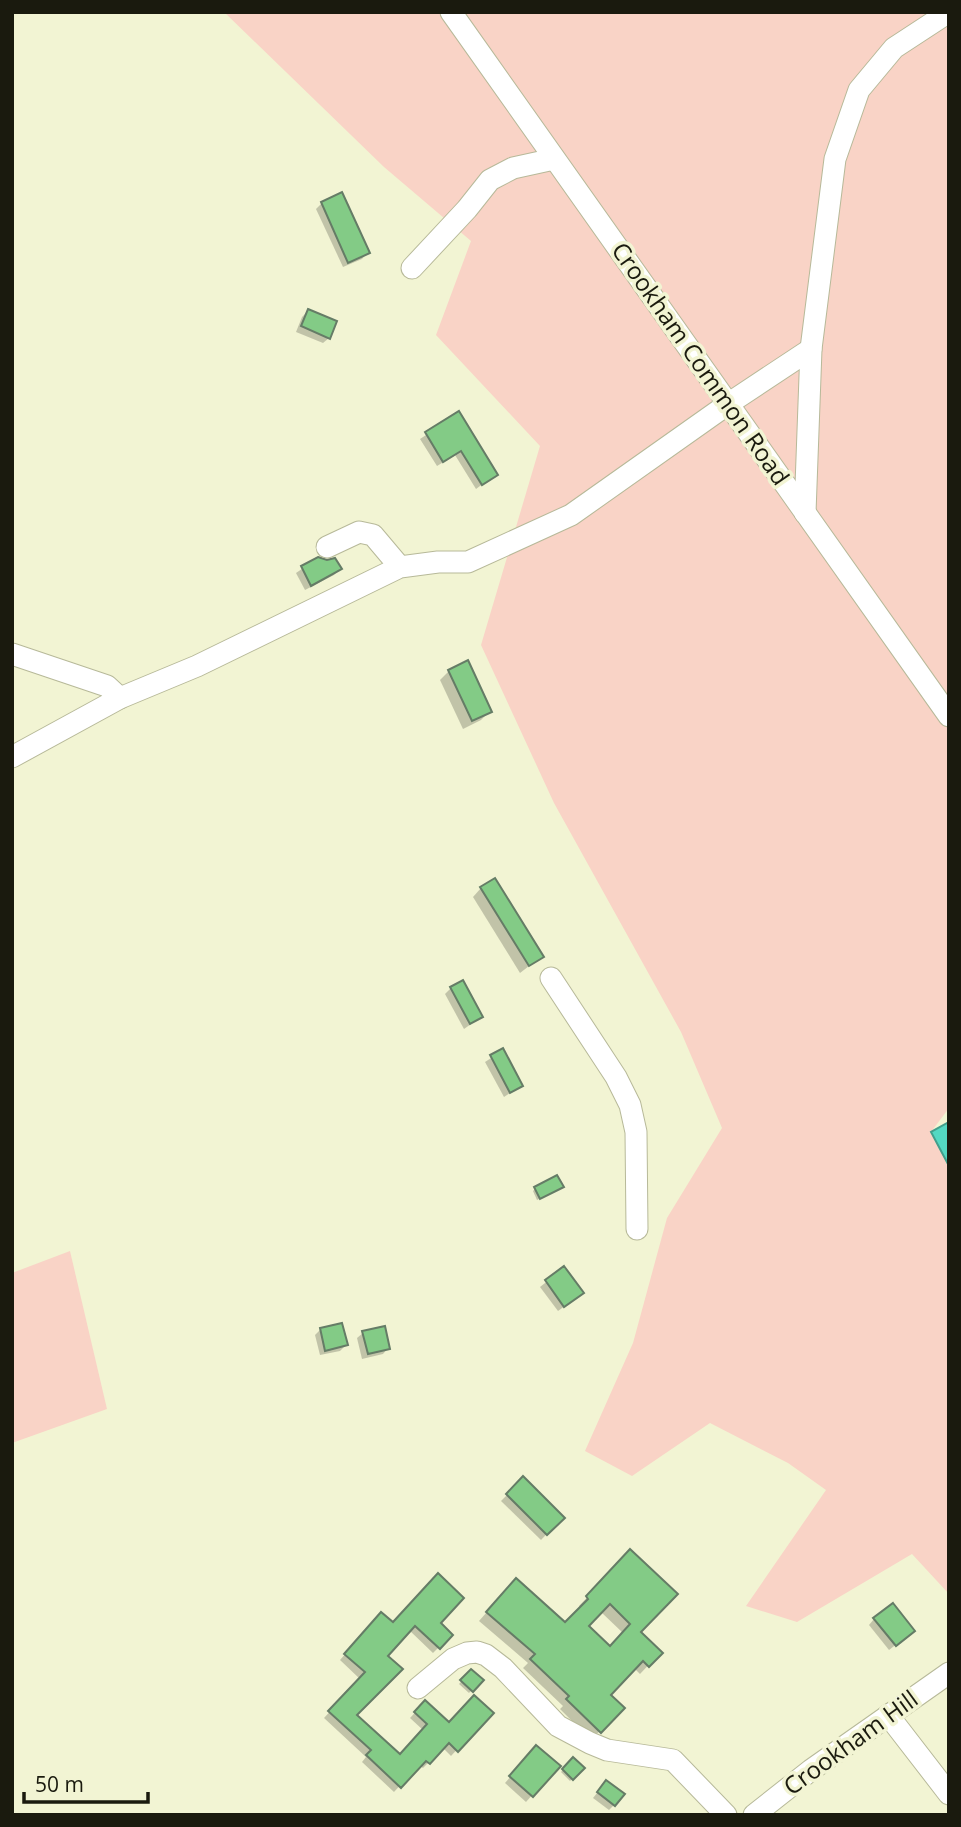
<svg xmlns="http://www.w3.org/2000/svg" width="961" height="1827" viewBox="0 0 961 1827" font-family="'Open Sans',sans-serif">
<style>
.green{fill:#f9d3c6}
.water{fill:#54d8c2;stroke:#439f8c;stroke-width:2}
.shadow{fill:#0003;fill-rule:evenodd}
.building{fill:#83cb86;stroke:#657c66;stroke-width:2;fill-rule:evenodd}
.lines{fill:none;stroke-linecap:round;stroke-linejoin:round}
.minor-casing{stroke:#b7b999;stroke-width:23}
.minor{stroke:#fff;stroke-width:21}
.labels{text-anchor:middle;stroke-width:7;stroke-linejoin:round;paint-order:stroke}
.street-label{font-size:24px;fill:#1a1a0e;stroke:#f2f4d3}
</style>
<rect width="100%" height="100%" fill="#f2f4d3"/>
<g class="green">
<path d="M224 12H949V1108L931 1132 949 1166V1594L912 1554 797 1622 746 1606 826 1490 788 1463 710 1423 632 1476 585 1451 633 1343 667 1218 722 1128 681 1032 554 803 481 645 540 446 436 335 471 241 384 167Z"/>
<path d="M70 1251 107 1409 12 1443V1273Z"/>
</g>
<path class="water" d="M949 1122V1166L931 1132Z"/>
<g class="shadow">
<path d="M322 203 367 253 362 259 343 267 316 209Z"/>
<path d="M308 311 329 338 323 343 296 332 302 317Z"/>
<path d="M458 414 496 474 476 489 455 455 437 466 420 439Z"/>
<path d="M318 558 340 569 334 575 305 590 296 573Z"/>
<path d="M449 671 490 711 481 720 463 729 440 680Z"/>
<path d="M481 888 542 956 520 973 473 897Z"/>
<path d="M451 988 481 1017 464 1029 445 994Z"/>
<path d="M502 1051 521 1086 504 1097 485 1062Z"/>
<path d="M535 1189H559L537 1200 533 1191Z"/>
<path d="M564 1268 576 1298 558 1311 540 1287Z"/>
<path d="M321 1329 346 1345 340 1351 320 1355 315 1335Z"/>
<path d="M363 1333 388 1348 383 1354 362 1359 357 1338Z"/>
<path d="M523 1479 562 1518 541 1540 501 1501Z"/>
<path d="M630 1552 639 1632 660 1653 640 1674 634 1668 608 1695 622 1708 591 1740 560 1709 563 1706 523 1668 528 1663 479 1621 508 1588 565 1624 581 1608 579 1606ZM601 1612 623 1633 609 1648 587 1626Z"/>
<path d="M376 1619 393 1624 438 1623 451 1635 433 1653 409 1630 386 1656 355 1715 400 1756 423 1730 410 1718 425 1702 448 1724 491 1713 451 1756 443 1748 423 1768 419 1765 394 1792 362 1762 366 1757 324 1718 360 1679 340 1660Z"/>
<path d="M874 1619 907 1636 889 1650 869 1625Z"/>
<path d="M471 1671 481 1680 469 1693 459 1684Z"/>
<path d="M531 1753 558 1766 526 1802 505 1783Z"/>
<path d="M573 1759 582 1768 570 1781 561 1772Z"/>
<path d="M601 1788 614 1805 609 1810 593 1798Z"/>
</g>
<g class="building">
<path d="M342 192 370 253 348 263 321 202Z"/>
<path d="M308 309 337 321 330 339 301 326Z"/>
<path d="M459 411 498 475 482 485 461 451 443 462 425 432Z"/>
<path d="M318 557 327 560 335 558 342 569 311 586 301 566Z"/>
<path d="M468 660 492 712 472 721 448 670Z"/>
<path d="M495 878 544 957 529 966 480 887Z"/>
<path d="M463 980 483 1017 470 1024 450 987Z"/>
<path d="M503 1048 523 1086 510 1093 490 1055Z"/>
<path d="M557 1175 564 1187 540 1199 534 1187Z"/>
<path d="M564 1266 584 1293 564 1307 545 1280Z"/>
<path d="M342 1323 348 1345 325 1351 320 1328Z"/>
<path d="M385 1326 390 1349 368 1354 362 1331Z"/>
<path d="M523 1476 565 1518 547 1535 506 1494Z"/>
<path d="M630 1549 678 1594 641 1632 663 1653 649 1667 643 1661 611 1695 625 1708 601 1733 566 1699 569 1696 530 1659 535 1654 486 1612 516 1578 565 1622 588 1599 586 1596ZM610 1604 630 1624 610 1646 589 1626Z"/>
<path d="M438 1573 464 1598 441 1623 453 1635 440 1649 415 1626 388 1656 403 1669 357 1715 400 1754 427 1724 414 1712 425 1700 449 1722 474 1695 494 1713 458 1752 449 1743 430 1764 426 1761 401 1788 366 1755 371 1750 328 1711 365 1672 344 1654 381 1612 393 1622Z"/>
<path d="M893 1603 915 1631 896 1646 873 1618Z"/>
<path d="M471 1669 484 1680 473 1692 460 1680Z"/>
<path d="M536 1745 561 1766 533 1797 509 1776Z"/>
<path d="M573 1757 585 1768 573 1780 562 1769Z"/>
<path d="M606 1780 625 1794 615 1806 597 1792Z"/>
</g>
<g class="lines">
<g class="minor-casing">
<g id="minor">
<path d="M451 12 949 716"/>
<path d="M412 268 467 209 490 180 513 168 554 159"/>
<path d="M805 513 811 349 835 159 859 90 894 48 949 12"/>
<path d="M327 547 359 532 373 535 400 567"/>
<path d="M12 654 107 686 120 698"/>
<path d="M12 757 120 698 197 666 400 567 438 562H468L571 515 728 404 811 349"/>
<path d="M551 978 616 1077 630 1105 636 1132 637 1229"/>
<path d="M418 1688 453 1659 467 1653 477 1652 486 1655 503 1668 558 1726 590 1743 607 1750 673 1760 726 1815"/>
<path d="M888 1715 949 1794"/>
<path d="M754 1815 811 1770 949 1673"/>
</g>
</g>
<use href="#minor" class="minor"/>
</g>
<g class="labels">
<g class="street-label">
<text transform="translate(700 364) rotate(55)" y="8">Crookham Common Road</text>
<text transform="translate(851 1743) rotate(-36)" y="8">Crookham Hill</text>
</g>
</g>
<rect width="961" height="1827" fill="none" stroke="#1a1a0e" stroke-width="28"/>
<path d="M24 1792v10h124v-10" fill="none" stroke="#1a1a0e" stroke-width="3.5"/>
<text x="35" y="1792" font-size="21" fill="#1a1a0e" stroke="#f2f4d3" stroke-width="5" paint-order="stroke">50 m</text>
</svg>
